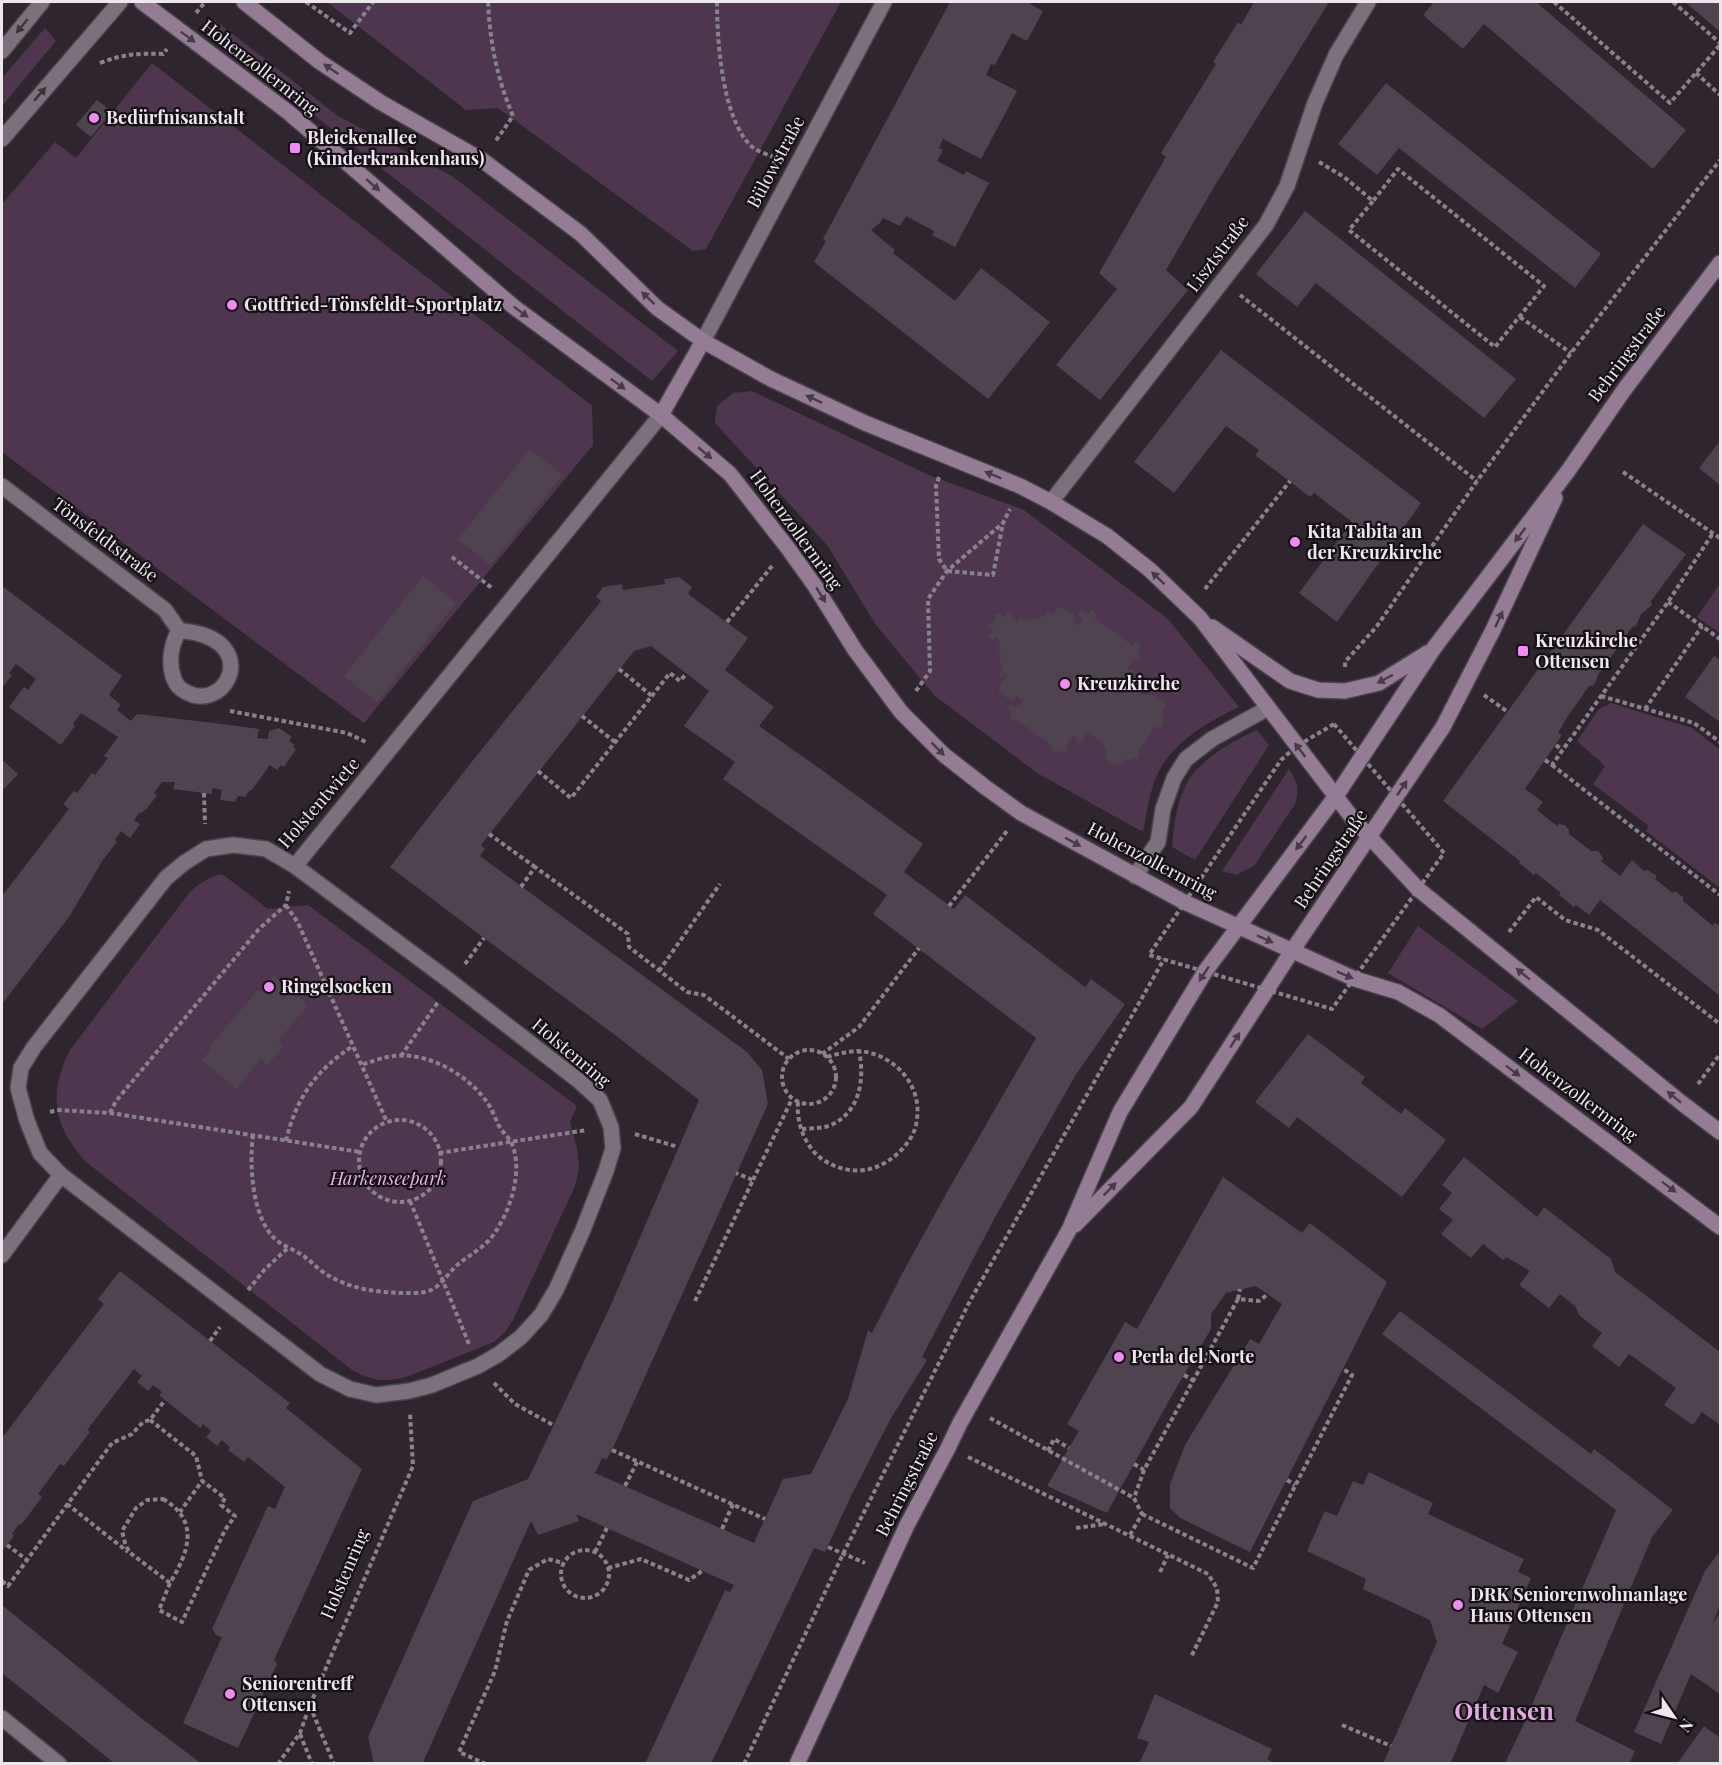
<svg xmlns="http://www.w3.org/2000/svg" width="1722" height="1765" viewBox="0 0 1722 1765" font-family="'Playfair Display',serif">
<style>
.green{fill:#4e374e}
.building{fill:#4e434e;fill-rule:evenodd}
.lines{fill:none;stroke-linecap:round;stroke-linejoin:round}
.lane-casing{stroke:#4a424a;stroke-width:18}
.street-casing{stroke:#4a424a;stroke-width:18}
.secondary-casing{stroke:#4a424a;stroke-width:18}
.path{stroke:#8a828a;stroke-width:4;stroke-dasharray:4.5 3;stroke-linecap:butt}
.lane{stroke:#7b707b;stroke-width:15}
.street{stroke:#7b707b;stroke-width:15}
.secondary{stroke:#957c95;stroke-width:15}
.oneway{fill:#393239}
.oneway2{fill:#483b48}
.poi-dot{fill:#f28af3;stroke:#151015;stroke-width:2}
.labels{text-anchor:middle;stroke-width:4.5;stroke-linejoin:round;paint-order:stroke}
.street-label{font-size:18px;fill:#ede7ed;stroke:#151015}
.poi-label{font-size:18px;font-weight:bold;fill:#ede7ed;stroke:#151015;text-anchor:start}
.park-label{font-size:18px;font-style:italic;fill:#e8b3e8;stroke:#151015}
.district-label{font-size:24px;font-weight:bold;fill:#e2a9e1;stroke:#151015}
</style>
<rect width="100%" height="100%" fill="#2f252f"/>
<g class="green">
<path d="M327 2H841L706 249 693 251 498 108 466 110Z"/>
<path d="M216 21 338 116 452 176 678 351 652 381 206 30Z"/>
<path d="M45 28 56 41 2 106V78Z"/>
<path d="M152 63 592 406 593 445 364 723 2 452V204L55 142 76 158Z"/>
<path d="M752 391 931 476 1024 510 1168 619 1239 707C1209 721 1177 740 1160 769 1150 787 1147 811 1143 832L1037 773 934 695 876 625 827 545 715 423 717 406 733 393Z"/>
<path d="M1720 584V633L1697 617Z"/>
<path d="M1611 703 1692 728 1720 750V888L1646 831 1649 826 1593 784 1605 766 1577 741 1599 709Z"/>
<path d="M1257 730 1269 745 1195 860 1172 847C1174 826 1176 803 1187 783 1199 760 1234 740 1257 730Z"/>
<path d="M1289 769C1298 783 1299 788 1295 804L1254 866 1236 875 1222 871Z"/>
<path d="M222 874 268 909 308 905 577 1106 570 1122 577 1149 579 1168 575 1186 513 1320 505 1332 494 1342 409 1376C385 1383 373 1381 352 1370L86 1162C53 1126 48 1094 70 1050L189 893C200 883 208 877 222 874Z"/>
<path d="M1418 926 1518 1001 1482 1029 1388 973Z"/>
</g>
<g class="building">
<path d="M950 2H1031L1030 4 1043 11 1027 41 1012 33 995 65 991 64 986 75 1017 91 981 159 943 139 939 148 943 150 937 161 964 175 966 171 989 183 955 247 932 235 934 231 906 216 900 226 883 218 879 224 871 230 895 250 893 253 955 301 981 268 1050 322 988 399 814 262 826 241 823 239Z"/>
<path d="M1254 2H1329L1214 187 1166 270 1188 290 1100 400 1056 365 1117 289 1099 273 1166 157 1161 153 1216 64 1213 62 1238 22 1241 25Z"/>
<path d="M1434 2H1536L1686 130 1653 169 1484 24 1463 49 1423 15Z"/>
<path d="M1685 2H1720V32L1703 17Z"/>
<path d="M1386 83 1601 254 1575 288 1399 148 1377 175 1338 144Z"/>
<path d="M97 100 112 112 91 137 76 125Z"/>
<path d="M1305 211 1516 379 1484 418 1316 283 1297 307 1256 274Z"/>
<path d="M1221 350 1421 503 1337 622 1299 593 1352 522 1314 493 1310 497 1255 455 1259 450 1226 426 1174 493 1134 462Z"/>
<path d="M1720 441V485L1699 468Z"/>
<path d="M530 449 563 475 490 565 458 539Z"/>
<path d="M1643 524 1686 554 1651 601 1652 605 1641 614 1636 626 1632 627 1609 660V664L1599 673 1594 685 1589 686 1566 719 1558 733 1562 735 1525 789 1543 802 1537 810 1557 826 1559 824 1565 825 1569 830V834L1591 851H1598L1602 856 1603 859 1601 861 1620 876 1632 860 1644 871 1648 870 1657 876 1655 879 1673 893 1675 891 1683 897V901L1713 926 1714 923 1720 925V996L1600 900 1589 915 1576 905 1574 907 1559 895 1561 893 1536 873 1534 875 1519 863 1520 861 1443 801Z"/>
<path d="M423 576 456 603 377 702 344 676Z"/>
<path d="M679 577 692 587 688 594 748 638 725 670 774 707 759 726 819 768 923 844 904 872 954 909 965 895 1085 987 1091 979 1125 1004 1075 1076 993 1221 922 1357 927 1360 890 1420 852 1494 825 1552 814 1548 711 1764H645L725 1590 730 1592 734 1585 576 1514 579 1521 538 1535 531 1521 424 1760 425 1764H374L368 1737 473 1501 528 1479 610 1307 699 1100 607 1029 484 938 390 867 466 769 590 615 601 601 596 597 603 587 622 584 623 590 665 584 664 579ZM651 646 709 691 684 726 735 762 723 779 887 895 873 914 1036 1038 946 1194 903 1272 872 1333 868 1330 848 1399 811 1474 783 1479 754 1543 595 1473 602 1458 607 1459 612 1450 768 1104 762 1070 747 1052 480 856 485 849 481 845 634 651Z"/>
<path d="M2 586 122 676 109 695 121 705 117 710 131 721 137 714 206 722 259 729 257 738 268 739 269 731 279 728 292 737 289 741 294 744 293 747 296 749 284 767 281 765 277 770 270 765 251 791 250 790 245 797 238 796 235 802 220 800 222 790 212 788V794L204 793 173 789 175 782H162L154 793 157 795 146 810 145 809 142 813 140 812 134 820 140 824 130 838 121 831 115 840 117 842 103 860 69 917 2 1004V896L69 809 63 804 74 791 77 793 92 773 95 775 108 758 104 756 118 737 81 713 73 724 75 726 61 745 9 707 24 687 28 690 36 679 16 664 9 673 12 675 2 688Z"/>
<path d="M1062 607 1075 616 1073 618 1074 623 1078 626 1083 619 1077 616 1082 609 1089 614 1091 610 1097 614 1094 618 1133 646 1136 641 1141 644 1138 653 1142 656 1138 661 1134 658 1127 669H1134L1133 678H1127L1125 681 1144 695H1153L1165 702V707L1161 712 1164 714 1162 719 1165 722 1160 729 1156 726 1138 752 1141 754 1137 760 1133 757 1130 761 1126 758 1122 764 1116 765 1107 760 1105 753 1108 749 1102 745 1103 743 1085 731 1083 742 1077 743V738L1073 736 1065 746 1069 748 1065 753 1061 750 1060 753 1057 751 1056 754 1051 750 1053 748 1047 743 1048 742 1016 720 1015 722 1009 719 1012 712 1007 709 1010 704 1015 707 1017 705 1019 706 1023 701 1016 696 1014 699 1010 700 999 692V687L1005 678V675L1000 678 999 674 1003 672 999 655 1002 652 997 649 1001 644 996 637 992 640 988 636 993 632 992 627H988V623H993L996 619 994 615 1000 613 1002 617H1006L1005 613H1012V619L1017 621 1021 617 1026 621 1045 616 1046 612 1052 613V617L1058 608Z"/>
<path d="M1714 656 1720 660V722L1685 697Z"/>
<path d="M2 760 18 774 2 791Z"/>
<path d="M274 976 308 1005 278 1041 284 1046 267 1065 261 1059 236 1089 202 1060 211 1049 209 1047 258 990 260 992Z"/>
<path d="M1308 1034 1365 1077 1361 1083 1401 1114 1405 1108 1446 1140 1402 1197 1297 1117 1289 1128 1255 1102Z"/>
<path d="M1464 1157 1537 1217 1544 1207 1611 1259 1615 1272 1720 1352V1425L1702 1412 1693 1425 1664 1405 1676 1388 1629 1354 1619 1367 1592 1346 1602 1333 1580 1316 1575 1306 1560 1294 1549 1308 1519 1285 1530 1271 1506 1257 1503 1260 1483 1244 1471 1258 1441 1234 1453 1220 1439 1209 1452 1193 1442 1185Z"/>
<path d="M1223 1177 1302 1233 1310 1223 1387 1282 1250 1552 1180 1518 1170 1508V1484L1185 1445 1250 1339 1259 1344 1282 1304 1256 1286 1226 1293 1211 1314V1329L1171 1397 1107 1513 1047 1486 1079 1431 1067 1424 1095 1375 1125 1322 1137 1329Z"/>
<path d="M120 1271 290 1403 286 1408 362 1469 274 1660 277 1664 238 1748 183 1723 222 1637 216 1635 212 1629 268 1506 275 1509 285 1487 248 1457 244 1462 228 1450 230 1447 222 1440 217 1446 206 1437 211 1431 203 1424 200 1428 165 1400 159 1395 162 1392 153 1385 148 1391 137 1382 142 1376 134 1369 87 1430 90 1432 64 1466 60 1464 38 1494 42 1497 21 1525 19 1524 12 1534 14 1536 3 1550 2 1549V1438L104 1304 98 1299Z"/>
<path d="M1400 1311 1591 1454 1594 1449 1673 1510 1652 1537 1575 1721 1635 1751 1629 1764 1505 1763 1522 1728 1616 1510 1382 1334Z"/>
<path d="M1369 1472 1433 1503 1428 1514 1524 1559 1518 1572 1531 1578 1502 1644 1518 1652 1498 1693 1484 1685 1450 1764H1383L1437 1642 1430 1620 1363 1589 1366 1579 1307 1551 1325 1511 1337 1516 1353 1481 1363 1485Z"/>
<path d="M1720 1551V1606L1712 1624 1720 1613V1694L1691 1674 1661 1744 1634 1732 1705 1571Z"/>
<path d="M2 1605 141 1718 202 1764H115L108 1758 2 1673Z"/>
<path d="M1155 1694 1272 1749 1267 1759 1277 1764H1139L1149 1742 1137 1738Z"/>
<path d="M1704 1726 1720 1738V1764H1677Z"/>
</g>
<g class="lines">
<g class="lane-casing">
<path id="lane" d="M1135 876 1158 842 1163 809 1174 778 1186 759 1212 739 1268 708"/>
</g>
<g class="street-casing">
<g id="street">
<path d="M2 51 42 2"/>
<path d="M2 139 120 2"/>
<path d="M703 341 884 2"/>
<path d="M2 486 165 610 179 630C188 632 197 632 206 636 255 655 222 712 186 692 180 689 176 685 174 679 168 663 171 645 179 630"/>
<path d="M1051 502 1266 225 1287 186 1315 103 1336 55 1368 2"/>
<path d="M233 845 266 849 295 866 451 982 579 1081 600 1100 611 1127 613 1148 606 1171 582 1232 556 1290 541 1315 521 1337 499 1354 478 1366 432 1385 409 1391 376 1395 350 1389 320 1374 61 1175 40 1153 27 1121 18 1088 21 1068 34 1047 166 878 184 863 206 849Z"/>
<path d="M295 866 661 415"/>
<path d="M2 1255 61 1175"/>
<path d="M2 1718 59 1764"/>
</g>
</g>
<g class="secondary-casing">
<g id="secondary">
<path d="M142 2 288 112 514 307 661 415 730 474 787 547 815 586 855 650 901 712 944 755 985 787 1021 813 1184 902 1355 979 1398 992 1439 1015 1720 1227"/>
<path d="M244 2 320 62 380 102 482 160 581 234 657 308 703 341 771 379 865 423 1020 486 1051 502 1107 536 1150 570 1200 618 1353 819 1418 889 1683 1104 1720 1132"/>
<path d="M661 415 703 341"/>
<path d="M1212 627 1290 681 1318 690 1345 691 1379 683 1427 653"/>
<path d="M1075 1225 1191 1107 1292 951 1443 727 1492 632 1555 498"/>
<path d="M797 1764 907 1525 948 1448 960 1423 1069 1230 1120 1112 1206 970 1336 796 1434 648 1568 471 1624 390 1720 263"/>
</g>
</g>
<g class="path">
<path d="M306 2 350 33 373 2"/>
<path d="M488 2C490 43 497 78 513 116L495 142"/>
<path d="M717 2C717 41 722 116 750 145 756 151 767 154 775 158"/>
<path d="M1554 2 1670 103 1720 45"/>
<path d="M1673 2 1720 43"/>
<path d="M196 13 205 2"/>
<path d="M100 63C123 54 138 53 163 54L167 49"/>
<path d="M1696 73 1720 95"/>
<path d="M1319 162 1344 177 1373 201 1398 169 1544 286 1495 347 1349 230 1373 201"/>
<path d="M1240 295 1477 481"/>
<path d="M1520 317 1571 353"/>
<path d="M1623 472 1720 538"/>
<path d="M939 477 936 486 939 559 947 571 993 575 1003 523"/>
<path d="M452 557 492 588"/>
<path d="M1205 589 1290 481"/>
<path d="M1668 602 1720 639"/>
<path d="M727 622 772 566"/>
<path d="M1345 667V662L1377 626 1477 481 1571 353 1720 160"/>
<path d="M619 669 652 696"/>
<path d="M916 691 930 671 928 599 947 571 1003 523 1010 509"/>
<path d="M1484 695 1508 712"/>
<path d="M1601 696 1694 723 1720 742"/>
<path d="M1645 709 1702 626"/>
<path d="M230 711 347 733 366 742"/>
<path d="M582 716 615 742"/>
<path d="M1334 724 1444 853 1332 1009 1149 955 1281 760 1297 746Z"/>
<path d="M1556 745 1562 750"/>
<path d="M1545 760 1552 765 1668 602 1713 533"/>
<path d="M1552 765 1720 895"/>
<path d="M538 771 571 798 670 673 680 681 686 674"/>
<path d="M204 793 205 824"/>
<path d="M489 834 535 867"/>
<path d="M521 887 535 867 628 934 629 947 687 992 704 995 789 1059"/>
<path d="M286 905 298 923 387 1122"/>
<path d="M949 906 1007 831"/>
<path d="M1509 932 1536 897 1565 920 1598 930 1720 1024"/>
<path d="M465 964 484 938"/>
<path d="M659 971 720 884"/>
<circle cx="809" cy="1077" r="27"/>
<path d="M822 1054 859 1027 919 948"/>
<path d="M401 1056 438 1002"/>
<path d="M1698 1084 1720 1054"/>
<path d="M798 1102C796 1122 805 1147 822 1159 851 1178 881 1173 904 1147 911 1139 916 1130 917 1119 922 1084 893 1053 858 1051 848 1051 837 1054 827 1057"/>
<path d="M50 1112 57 1110 110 1113 360 1152"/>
<path d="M110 1113 116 1101 259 929 286 905 289 891"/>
<circle cx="400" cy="1161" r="41"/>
<path d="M802 1129C811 1128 822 1129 831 1125 860 1112 865 1079 859 1051"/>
<path d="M635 1134 678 1147"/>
<path d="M253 1135C249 1165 252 1217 275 1239 284 1247 297 1250 306 1258 311 1261 315 1266 320 1270 345 1288 372 1292 402 1293 412 1293 424 1294 433 1289 442 1284 448 1274 455 1267 469 1254 486 1248 496 1231 511 1208 523 1171 512 1144 509 1137 503 1133 499 1126 495 1118 492 1109 487 1102 466 1073 424 1049 387 1057 379 1059 370 1062 361 1065"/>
<path d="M286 1141C296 1098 316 1070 353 1046"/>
<path d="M439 1153 587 1130"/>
<path d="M753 1180 792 1099"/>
<path d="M410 1201 469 1344"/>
<path d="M248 1290 265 1269 289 1247"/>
<path d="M1238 1299 1240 1289"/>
<path d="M695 1301 753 1180 736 1173"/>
<path d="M210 1341 220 1327"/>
<path d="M1184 1375 1194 1381"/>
<path d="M494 1383 515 1404 553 1425"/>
<path d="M990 1418 1134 1498"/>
<path d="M150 1420 196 1456 202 1481"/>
<path d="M612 1450 765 1519"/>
<path d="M1048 1451 1054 1439 1069 1448"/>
<path d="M968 1457 1208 1574 1217 1588 1218 1602 1191 1657"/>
<path d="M1134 1464 1144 1470"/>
<path d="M1287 1480 1295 1485"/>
<path d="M625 1486 637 1462"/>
<path d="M163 1499C201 1521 188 1553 170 1583L129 1552 125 1543 122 1531 136 1508 147 1500Z"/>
<path d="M67 1504 128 1552"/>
<path d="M1142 1514 1253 1568 1352 1375 1343 1369"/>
<path d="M1076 1528 1105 1524"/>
<path d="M722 1529 733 1504"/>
<path d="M1130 1535 1142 1514 1134 1498 1144 1470 1238 1299 1259 1301 1268 1294"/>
<path d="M7 1545 27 1560 112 1443 132 1434 143 1422 150 1420 165 1400"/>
<path d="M828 1547 865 1563"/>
<circle cx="585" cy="1574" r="24"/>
<path d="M595 1552 607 1528"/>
<path d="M608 1568 641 1559 689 1580 702 1571"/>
<path d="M1160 1572 1168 1555"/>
<path d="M2 1581 8 1586 27 1560"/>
<path d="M170 1583 159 1610 182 1622 225 1530 235 1516 221 1505 225 1498 202 1481 180 1512"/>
<path d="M310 1706 334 1764"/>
<path d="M1342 1725 1391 1746"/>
<path d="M300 1734 312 1764"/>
<path d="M278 1764 300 1733 310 1705 413 1466 410 1413"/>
<path d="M486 1764 459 1752 495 1671 507 1621 529 1570 548 1559 563 1563"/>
<path d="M744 1764 843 1554 970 1301 1164 959"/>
</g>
<use href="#lane" class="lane"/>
<use href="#street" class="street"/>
<use href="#secondary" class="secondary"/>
</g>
<defs><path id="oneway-solid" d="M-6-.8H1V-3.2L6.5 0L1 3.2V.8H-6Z" transform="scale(1.5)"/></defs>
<g class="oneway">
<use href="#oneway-solid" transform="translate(22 26) rotate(129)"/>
<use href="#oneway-solid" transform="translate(40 94) rotate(-49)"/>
</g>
<g class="oneway2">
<use href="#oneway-solid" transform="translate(188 37) rotate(37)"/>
<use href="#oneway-solid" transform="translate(331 69) rotate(-146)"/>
<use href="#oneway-solid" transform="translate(373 185) rotate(41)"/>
<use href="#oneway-solid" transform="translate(648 298) rotate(-136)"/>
<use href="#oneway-solid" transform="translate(521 312) rotate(37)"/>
<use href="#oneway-solid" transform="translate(618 384) rotate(36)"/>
<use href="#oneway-solid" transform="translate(814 399) rotate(-155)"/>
<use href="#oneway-solid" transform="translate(705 453) rotate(40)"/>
<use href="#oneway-solid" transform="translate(993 475) rotate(-158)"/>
<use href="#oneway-solid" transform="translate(1520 535) rotate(127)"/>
<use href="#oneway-solid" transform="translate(1158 578) rotate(-136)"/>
<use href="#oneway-solid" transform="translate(821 595) rotate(58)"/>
<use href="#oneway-solid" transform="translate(1499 619) rotate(-65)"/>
<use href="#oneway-solid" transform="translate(1385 679) rotate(152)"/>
<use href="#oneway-solid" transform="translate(938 749) rotate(45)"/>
<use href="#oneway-solid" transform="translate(1300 750) rotate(-128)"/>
<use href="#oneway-solid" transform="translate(1402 788) rotate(-56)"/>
<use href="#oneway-solid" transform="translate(1073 842) rotate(29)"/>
<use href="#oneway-solid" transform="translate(1301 843) rotate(127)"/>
<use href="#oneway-solid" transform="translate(1265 939) rotate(24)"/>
<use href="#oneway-solid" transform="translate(1204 974) rotate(123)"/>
<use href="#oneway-solid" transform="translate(1523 974) rotate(-141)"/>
<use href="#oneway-solid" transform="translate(1345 975) rotate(24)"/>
<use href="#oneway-solid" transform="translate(1235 1040) rotate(-57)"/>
<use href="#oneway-solid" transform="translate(1513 1071) rotate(37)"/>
<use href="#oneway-solid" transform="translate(1674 1097) rotate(-141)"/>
<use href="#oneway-solid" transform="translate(1669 1187) rotate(37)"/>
<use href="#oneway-solid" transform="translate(1110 1189) rotate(-45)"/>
</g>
<g class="poi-dot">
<circle cx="94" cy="118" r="6"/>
<rect x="289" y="142" width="12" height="12" rx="3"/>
<circle cx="232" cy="305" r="6"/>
<circle cx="1295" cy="542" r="6"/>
<rect x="1517" y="645" width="12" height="12" rx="3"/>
<circle cx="1065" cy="684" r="6"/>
<circle cx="269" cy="987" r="6"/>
<circle cx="1119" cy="1357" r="6"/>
<circle cx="1458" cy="1605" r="6"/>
<circle cx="230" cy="1694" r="6"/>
</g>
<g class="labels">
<g class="street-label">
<text transform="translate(260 68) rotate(38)" y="6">Hohenzollernring</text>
<text transform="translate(776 162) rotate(-62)" y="6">Bülowstraße</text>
<text transform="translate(1218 254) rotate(-53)" y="6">Lisztstraße</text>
<text transform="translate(1627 354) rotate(-53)" y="6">Behringstraße</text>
<text transform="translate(796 530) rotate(54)" y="6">Hohenzollernring</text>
<text transform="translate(105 540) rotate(37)" y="6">Tönsfeldtstraße</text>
<text transform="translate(319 803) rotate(-49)" y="6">Holstentwiete</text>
<text transform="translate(1331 859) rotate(-56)" y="6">Behringstraße</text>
<text transform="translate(1152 861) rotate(28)" y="6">Hohenzollernring</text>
<text transform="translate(571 1053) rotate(40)" y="6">Holstenring</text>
<text transform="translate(1578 1095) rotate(37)" y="6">Hohenzollernring</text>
<text transform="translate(907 1484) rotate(-63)" y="6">Behringstraße</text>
<text transform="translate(345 1574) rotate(-67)" y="6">Holstenring</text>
</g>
<g class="poi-label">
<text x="106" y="124">Bedürfnisanstalt</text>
<text x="307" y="144">Bleickenallee<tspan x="307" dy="21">(Kinderkrankenhaus)</tspan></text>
<text x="244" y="311">Gottfried-Tönsfeldt-Sportplatz</text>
<text x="1307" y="538">Kita Tabita an<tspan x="1307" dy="21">der Kreuzkirche</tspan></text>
<text x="1535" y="647">Kreuzkirche<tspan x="1535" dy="21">Ottensen</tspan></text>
<text x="1077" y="690">Kreuzkirche</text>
<text x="281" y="993">Ringelsocken</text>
<text x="1131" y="1363">Perla del Norte</text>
<text x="1470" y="1601">DRK Seniorenwohnanlage<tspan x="1470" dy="21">Haus Ottensen</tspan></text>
<text x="242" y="1690">Seniorentreff<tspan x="242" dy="21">Ottensen</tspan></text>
</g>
<g class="park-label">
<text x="388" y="1185">Harkenseepark</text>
</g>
<g class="district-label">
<text x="1504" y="1720">Ottensen</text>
</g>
</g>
<rect width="1722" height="1765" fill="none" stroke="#ede7ed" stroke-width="6"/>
<g transform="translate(1674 1717) rotate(125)" stroke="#151015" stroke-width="4.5" paint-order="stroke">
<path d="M0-4.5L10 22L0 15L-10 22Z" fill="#ede7ed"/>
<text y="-9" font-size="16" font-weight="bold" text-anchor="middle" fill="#ede7ed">N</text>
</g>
</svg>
